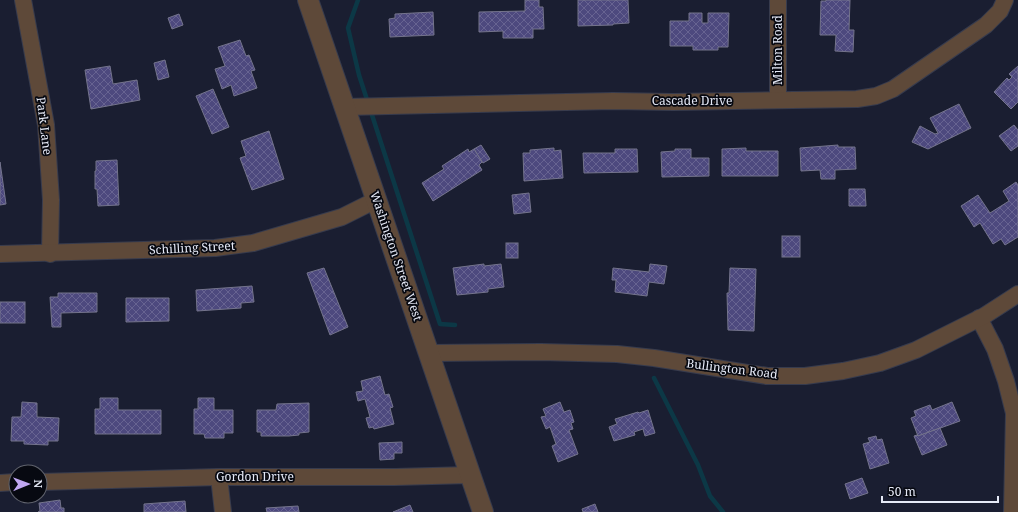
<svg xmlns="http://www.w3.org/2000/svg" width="1018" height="512" viewBox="0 0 1018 512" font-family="'Noto Serif',serif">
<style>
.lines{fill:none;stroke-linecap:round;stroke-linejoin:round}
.stream{stroke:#0c3846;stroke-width:4.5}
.building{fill:url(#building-cross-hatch);stroke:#74748c}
.minor-casing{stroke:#373b4d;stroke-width:18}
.tertiary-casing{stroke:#373b4d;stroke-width:22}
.minor{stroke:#5e4939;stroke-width:16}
.tertiary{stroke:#5e4939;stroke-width:20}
.labels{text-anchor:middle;stroke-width:3.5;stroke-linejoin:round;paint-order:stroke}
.street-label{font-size:12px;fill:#e6eaf7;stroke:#070911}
</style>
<defs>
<pattern id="building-cross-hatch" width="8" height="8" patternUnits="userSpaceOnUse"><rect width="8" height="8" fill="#4d497e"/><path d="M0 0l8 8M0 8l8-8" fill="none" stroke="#676391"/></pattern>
</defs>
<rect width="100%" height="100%" fill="#1a1e31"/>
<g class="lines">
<g class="stream">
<path d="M358 0 348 28 359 75 440 324 455 325"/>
<path d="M654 378 698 465 710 496 723 512"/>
</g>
</g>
<g class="building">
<path d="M525 0H539V7H543L544 29H533V38H503V31L479 32V12L525 11Z"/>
<path d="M578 0H628L629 23 613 24V25L578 26Z"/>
<path d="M826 0H850L849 30H854L853 52 835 51 836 35H820L821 1H826Z"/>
<path d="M433 12 434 35 390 37 389 19 395 18V14Z"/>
<path d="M689 13H702V23H708V13H729L728 47H718V50H693V46H670V21H689Z"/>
<path d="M179 14 183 25 172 29 168 18Z"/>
<path d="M240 40 246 56 249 55 255 70 251 71 257 88 234 96 231 85 222 89 215 69 225 66 218 47Z"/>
<path d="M165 60 169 77 158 80 154 63Z"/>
<path d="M110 66 113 84 137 80 140 100 91 109 85 70Z"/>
<path d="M1018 66V102L1011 109 994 92 1007 78 1009 80 1012 77 1009 74Z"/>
<path d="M213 89 229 127 212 134 196 96Z"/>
<path d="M959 104 971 128 928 149 912 142 920 126 935 134 938 133 930 118Z"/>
<path d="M1014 125 1018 130V146L1011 151 999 136Z"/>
<path d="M269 131 284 179 252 190 240 158 246 156 241 141Z"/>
<path d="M481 145 490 159 483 163 474 149Z"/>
<path d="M838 145V147H855L856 169 835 170V179H821L820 170 801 171 800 148Z"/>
<path d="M554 148V151L561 150 563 178 524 181 523 153H530V150Z"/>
<path d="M746 148V151H778V176H722V149Z"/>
<path d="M468 149 469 152 474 149 482 162 479 165 482 170 433 201 422 183 444 169 442 166Z"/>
<path d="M615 149H637L638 172 584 173 583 153H615Z"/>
<path d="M675 149H691V158H709V176L662 177 661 152 675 151Z"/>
<path d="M117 160 119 205 98 206 97 189H95V171H96V161Z"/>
<path d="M0 162 6 204 0 205Z"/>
<path d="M1016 182 1018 185V237L1005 245 1001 239 993 244 980 223 974 227 961 206 978 195 990 213 1009 201 1003 191Z"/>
<path d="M849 189H865L866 206H849Z"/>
<path d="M529 193 531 212 514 214 512 195Z"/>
<rect x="782" y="236" width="18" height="21"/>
<rect x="506" y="243" width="12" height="15"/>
<path d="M484 264V266L501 264 504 287 488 289V292L457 295 453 268Z"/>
<path d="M650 264 667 266 664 284 649 282 647 296 615 292 616 280H612L613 268 649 272Z"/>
<path d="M324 268 348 327 330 335 307 273Z"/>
<path d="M730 268 756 269 754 331 728 330 727 293H729Z"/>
<path d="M252 286 254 302 241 303V308L197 311 196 290Z"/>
<path d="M58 293H97V312L61 313V327H52L50 297H58Z"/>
<path d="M126 298H169V321L126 322Z"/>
<rect x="0" y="302" width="25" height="21"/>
<path d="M380 376 385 395 389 394 393 407 390 408 394 424 374 429 373 427 369 428 366 418 370 417 365 399 358 401 356 392 363 391 361 381Z"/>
<path d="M100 398H118V410H161V434H95V409H100Z"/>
<path d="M198 398H214V410H233V433H224V438H205L204 434H194V409H198Z"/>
<path d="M22 402 37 403V417L59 418 58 441H48V445L24 444V441H11L12 417H21Z"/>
<path d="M560 402 564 412 570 410 574 422 571 423 573 429 569 430 578 454 558 462 552 446 556 444 550 427 546 429 541 417 546 416 543 409Z"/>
<path d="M952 402 960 421 918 436 911 418 916 416 914 411 930 405 932 410Z"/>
<path d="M309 403V432L299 433V435L289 436H261V432H257V410H276L277 404Z"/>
<path d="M648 410 655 433 645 436 643 429 634 432 635 435 614 441 609 427 617 424 615 419 638 412 639 413Z"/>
<path d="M940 428 947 445 922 455 914 436 917 435 918 436Z"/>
<path d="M876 436 877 440 882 439 889 463 870 469 863 444 870 442 868 438Z"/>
<path d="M402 442V453H394V459L380 460 379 443Z"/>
<path d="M862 478 868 493 850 499 845 484Z"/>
<path d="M60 500 61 508H64V512H38L40 511 39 503Z"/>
<path d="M185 501 186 512H144V504Z"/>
<path d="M595 504 598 512H583L582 509Z"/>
<path d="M410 505 413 512H393Z"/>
<path d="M298 506 299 512H267L266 508Z"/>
</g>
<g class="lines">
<g class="minor-casing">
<g id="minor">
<path d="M23 0 46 125 51 200 50 254"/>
<path d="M778 0V100"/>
<path d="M345 107 613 101 673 102 857 99 876 96 893 89 986 25 1000 11 1005 0"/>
<path d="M0 254 215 248 253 243 342 217 376 200"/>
<path d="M979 318 995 349 1006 381 1014 413 1012 512"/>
<path d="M429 353 541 352 617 354 654 358 767 376H805L843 371 880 363 916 350 984 316 1018 294"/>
<path d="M219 477 223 512"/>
<path d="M40 482 219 477H395L470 475"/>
<path d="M0 483 16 482"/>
</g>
</g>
<g class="tertiary-casing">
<path id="tertiary" d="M308 0 483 512"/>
</g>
<use href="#minor" class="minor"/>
<use href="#tertiary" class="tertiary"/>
</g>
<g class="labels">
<g class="street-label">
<text transform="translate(778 50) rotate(-90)" y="4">Milton Road</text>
<text x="692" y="105">Cascade Drive</text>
<text transform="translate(44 126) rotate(83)" y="4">Park Lane</text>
<text transform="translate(192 248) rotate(-3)" y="4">Schilling Street</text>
<text transform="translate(396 256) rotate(71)" y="4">Washington Street West</text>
<text transform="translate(732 369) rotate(7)" y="4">Bullington Road</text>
<text x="255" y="481">Gordon Drive</text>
</g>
</g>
<g transform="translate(28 484) rotate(89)"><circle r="19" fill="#070911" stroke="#60636d"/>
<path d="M0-3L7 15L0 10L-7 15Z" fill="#c1a8f3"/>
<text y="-6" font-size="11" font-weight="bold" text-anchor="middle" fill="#e6eaf7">N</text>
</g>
<path d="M882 496v6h116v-6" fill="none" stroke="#e6eaf7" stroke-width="2"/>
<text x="888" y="496" font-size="12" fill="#e6eaf7" stroke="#070911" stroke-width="3" paint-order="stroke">50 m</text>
</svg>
